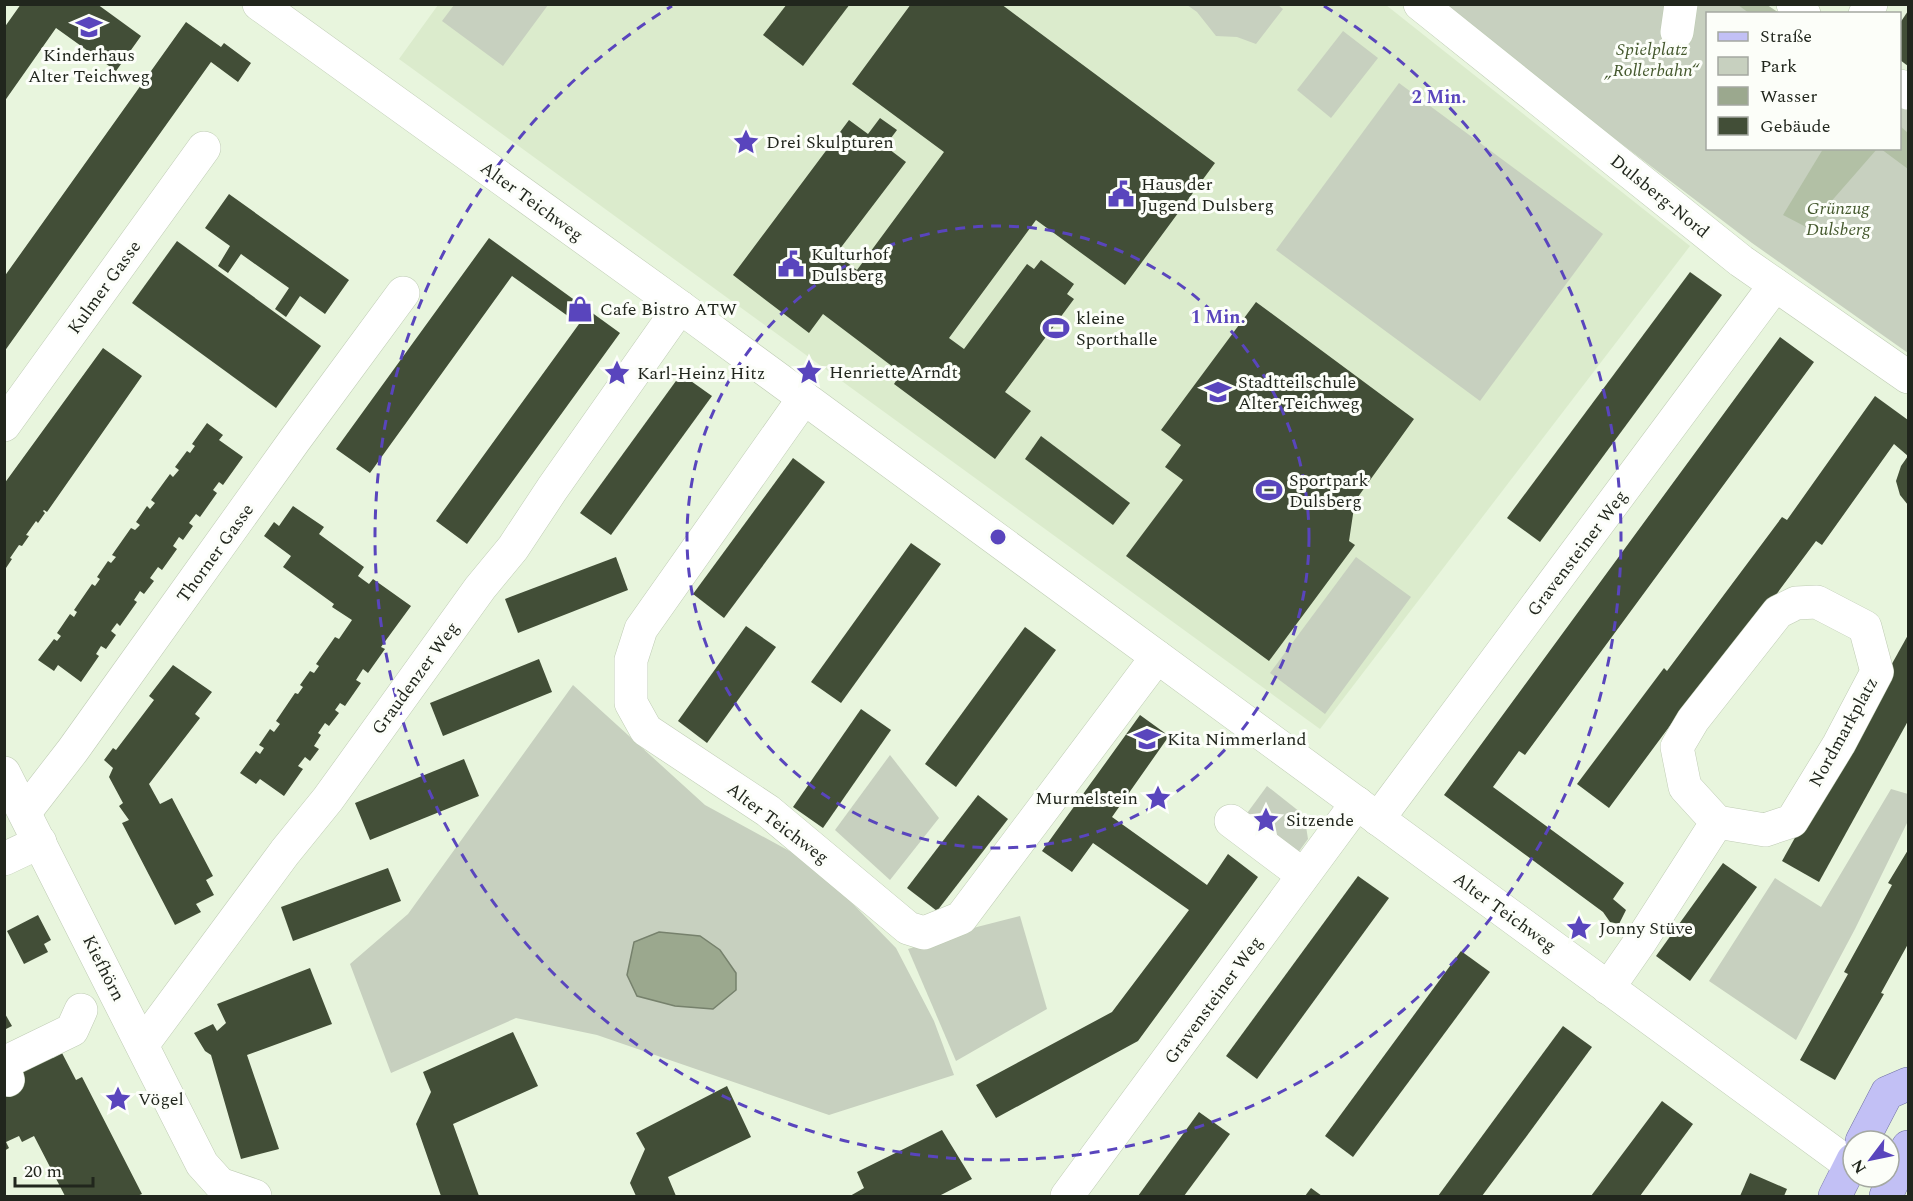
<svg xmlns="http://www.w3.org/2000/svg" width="1913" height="1201" viewBox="0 0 1913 1201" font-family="Spectral,serif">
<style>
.built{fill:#dbebcc}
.green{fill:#c7d0bf}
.forest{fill:#b2c0a5}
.water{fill:#9ba88e;stroke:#76816c;stroke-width:1.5}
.building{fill:#424e37}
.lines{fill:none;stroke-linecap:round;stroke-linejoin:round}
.minor-casing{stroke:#bfccb4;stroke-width:34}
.major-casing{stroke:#706fa5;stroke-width:34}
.minor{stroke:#fff;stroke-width:33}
.major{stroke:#c2c0f5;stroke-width:33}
.ring{fill:none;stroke:#5945bd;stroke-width:3;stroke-dasharray:10 8}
.labels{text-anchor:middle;stroke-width:6;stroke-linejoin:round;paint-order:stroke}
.park-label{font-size:18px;font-style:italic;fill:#45592e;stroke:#fcfef9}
.poi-label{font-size:18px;fill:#21261d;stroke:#fcfef9;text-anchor:start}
.street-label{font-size:18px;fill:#21261d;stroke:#fcfef9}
.centre{fill:#5945bd;stroke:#fcfef9;stroke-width:3}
.ring-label{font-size:18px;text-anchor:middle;font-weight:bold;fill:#5945bd;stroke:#fcfef9;stroke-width:6;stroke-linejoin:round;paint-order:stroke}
</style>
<rect width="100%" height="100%" fill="#e8f5dd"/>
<path class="built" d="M438 5H1386L1690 246 1320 729 399 59Z"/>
<g class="green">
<path d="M454 5V4L548 5 503 66 442 21Z"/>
<path d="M1187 5H1278L1283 9 1256 44 1237 37 1216 36 1197 12Z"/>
<path d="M1439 5H1767L1779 13 1708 14V148H1900V103L1908 110V353L1752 243Z"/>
<path d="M1343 31 1378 58 1331 118 1297 90Z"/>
<path d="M1399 83 1603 234 1480 401 1276 250Z"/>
<path d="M1356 557 1411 597 1325 714 1270 673Z"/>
<path d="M573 685 705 805 815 865 896 948 934 1021 954 1075 829 1115 597 1035 516 1018 391 1073 350 964 408 914Z"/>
<path d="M890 755 939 818 890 880 835 830Z"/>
<path d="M1267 786 1300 812 1305 820 1308 839 1292 861 1242 820Z"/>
<path d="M1891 789 1908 794V821L1855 929 1796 1040 1709 981 1775 878 1821 907Z"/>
<path d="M1020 916 1047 1009 956 1061 908 949 973 928Z"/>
</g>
<g class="forest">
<path d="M1738 5H1767L1779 13H1749Z"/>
<path d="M1900 126 1908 133V169L1881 149 1900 148Z"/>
<path d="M1823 149H1877L1808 228 1783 215Z"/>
</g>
<path class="water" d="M659 932 700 936 720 950 736 973V990L713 1009 675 1006 637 996 627 975 634 942Z"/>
<g class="building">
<path d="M21 4H97L141 36 116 71 56 28 4 102V28Z"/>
<path d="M787 4H850L803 66 763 35Z"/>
<path d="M911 4H1001L1215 163 1125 285 1036 220 949 338 964 349 1027 264 1034 269 1041 260 1074 284 1067 294 1074 299 1005 392 1031 411 995 459 894 384 901 373 823 314 809 333 733 275 849 120 868 134 880 118 897 130 885 146 906 162 836 254 857 270 944 152 852 84Z"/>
<path d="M1908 11V66L1900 60V23Z"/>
<path d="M186 22 221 47 224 43 251 63 238 82 211 62 4 352V277Z"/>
<path d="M229 194 349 280 325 314 300 296 286 317 275 309 289 288 241 254 228 273 218 266 230 246 205 228Z"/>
<path d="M489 238 620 333 467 544 436 521 579 324 512 276 370 473 336 449Z"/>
<path d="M177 241 321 346 276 408 132 303Z"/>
<path d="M1690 272 1722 295 1540 542 1507 518Z"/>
<path d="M1256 302 1414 419 1355 501 1349 541 1355 545 1269 661 1126 556 1183 480 1165 467 1181 445 1161 430Z"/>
<path d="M1780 337 1814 362 1525 755 1519 751 1493 787 1624 883 1613 899 1626 910 1619 924 1610 922 1603 912 1444 795Z"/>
<path d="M103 348 142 376 47 512 44 510 43 511 45 513 38 523 36 521 26 535 29 536 22 546 19 545 10 558 12 559 4 571V484Z"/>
<path d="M681 374 712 396 611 535 580 513Z"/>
<path d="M1875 396 1908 420V505L1900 495 1896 481 1901 466 1908 456 1894 444 1822 545 1816 541 1758 619 1695 692 1609 808 1577 784 1664 668 1667 671 1782 517 1787 520Z"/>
<path d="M207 423 223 435 219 440 243 457 223 485 219 482 213 490 217 493 200 517 196 514 189 523 193 526 183 540 179 537 173 546 177 549 162 570 158 567 150 578 154 581 144 594 140 591 134 600 137 602 120 626 117 623 111 631 116 635 106 649 101 646 96 654 99 656 81 682 58 665 54 671 38 660 54 639 57 641 61 636 57 633 70 614 74 617 77 612 74 610 92 584 95 586 100 579 97 577 108 561 111 563 116 557 112 555 131 528 135 530 140 525 136 522 147 506 150 509 155 503 151 500 170 474 173 477 179 470 175 467 187 451 190 453 195 446 192 444Z"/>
<path d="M1041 436 1130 503 1113 525 1025 459Z"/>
<path d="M793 458 825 482 724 618 693 594Z"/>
<path d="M293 506 324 527 319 534 364 567 358 576 369 584 373 579 411 606 381 647 385 649 368 673 363 669 356 680 361 683 345 706 340 703 335 710 339 713 329 726 325 723 318 733 321 735 314 746 319 749 310 761 305 757 298 766 303 769 284 796 260 779 256 784 240 773 256 751 260 754 264 748 259 745 270 729 274 732 280 724 276 721 295 693 298 694 303 687 300 685 310 671 314 673 319 666 316 664 335 637 339 639 352 620 332 607 334 604 283 567 291 556 264 536 274 522 279 526Z"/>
<path d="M911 543 941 564 841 703 811 682Z"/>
<path d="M616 557 628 590 518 633 505 599Z"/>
<path d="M746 626 776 647 707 743 678 721Z"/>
<path d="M1025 627 1056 650 956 787 925 764Z"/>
<path d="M1908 635V721L1819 882 1782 861Z"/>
<path d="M539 659 552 692 443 736 430 703Z"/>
<path d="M173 665 212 692 195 714 200 718 149 784 160 804 172 798 213 876 206 880 214 895 196 904 201 912 175 925 122 823 129 820 119 806 123 803 109 777 113 768 104 760 113 748 116 750 154 700 149 696Z"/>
<path d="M861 709 891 730 823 828 793 807Z"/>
<path d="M1140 715 1169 736 1112 817 1207 885 1228 854 1258 877 1138 1041 996 1118 976 1085 1112 1012 1189 910 1093 843 1072 872 1042 851Z"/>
<path d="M464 759 479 796 370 840 355 803Z"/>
<path d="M978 795 1008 819 937 911 907 888Z"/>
<path d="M1908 850V944L1881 993 1884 994 1835 1080 1800 1060 1848 974 1844 972 1892 885 1888 883Z"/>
<path d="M1723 863 1757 887 1690 981 1656 956Z"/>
<path d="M388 868 401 901 293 941 281 907Z"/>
<path d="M1358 876 1389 898 1257 1079 1226 1056Z"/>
<path d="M38 915 51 940 44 944 48 952 24 964 7 931Z"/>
<path d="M1461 951 1490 972 1353 1157 1325 1136Z"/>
<path d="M310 968 332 1024 247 1055 279 1149 241 1159 211 1055 205 1051 194 1033 213 1024 217 1031 226 1023 217 1004Z"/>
<path d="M4 1012 12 1026 4 1030Z"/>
<path d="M1563 1026 1592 1047 1523 1141 1482 1196H1438Z"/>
<path d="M513 1032 538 1086 453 1124 479 1196H441L416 1124 431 1092 423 1072Z"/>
<path d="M50 1051 53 1058 62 1053 76 1080 82 1077 142 1194 137 1196H65L34 1136 22 1142 19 1136 6 1142 9 1148 4 1151V1082Z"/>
<path d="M727 1086 751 1137 668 1177 676 1196H636L630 1183 645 1149 636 1133Z"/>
<path d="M1662 1101 1693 1124 1640 1196H1591Z"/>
<path d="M1199 1112 1230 1134 1184 1196H1138Z"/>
<path d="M942 1130 972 1179 939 1196H850L864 1188 857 1172Z"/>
<path d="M1750 1173 1787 1189 1784 1196H1740Z"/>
<path d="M1311 1188 1322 1196H1305Z"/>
</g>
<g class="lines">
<g class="minor-casing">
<g id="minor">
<path d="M259 4 680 307 1853 1167"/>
<path d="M1420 4 1741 261 1908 377"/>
<path d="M1793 4 1804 14"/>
<path d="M1865 14 1871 4"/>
<path d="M1677 32 1681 4"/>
<path d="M1900 86 1908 93"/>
<path d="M804 398 641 629 631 660V703L646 730 768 811 908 928 924 933 961 918 1157 657"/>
<path d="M4 425 204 148"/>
<path d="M4 773 202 1164 220 1184 255 1196"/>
<path d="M25 812 73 750 294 441 403 293"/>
<path d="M1378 819 1775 285"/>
<path d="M1231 821 1303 875"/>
<path d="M4 859 40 842"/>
<path d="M1608 988 1640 942 1717 822 1765 830 1792 821 1839 744 1877 672 1865 627 1817 602 1796 603 1778 612 1693 720 1677 747 1685 787 1717 822"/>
<path d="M143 1044 285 852 328 799 480 588 513 548 552 489 680 307"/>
<path d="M8 1080 5 1069 12 1059 72 1030 81 1010"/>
<path d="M1067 1196 1357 803"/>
</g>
</g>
<g class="major-casing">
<g id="major">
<path d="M1862 1141 1887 1093 1908 1084"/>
<path d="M1835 1196 1853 1160"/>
<path d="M1886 1196 1908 1147"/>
</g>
</g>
<use href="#minor" class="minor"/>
<use href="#major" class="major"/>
</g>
<g class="ring">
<circle cx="998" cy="537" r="311"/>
<path d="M1324 6A623 623 0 1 1 672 6"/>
</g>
<defs>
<g id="school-bare" transform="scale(2.07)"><path d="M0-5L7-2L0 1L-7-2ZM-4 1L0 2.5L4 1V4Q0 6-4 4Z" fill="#5945bd" stroke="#fcfef9" stroke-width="2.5" paint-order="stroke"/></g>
<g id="sight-bare" transform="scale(2.07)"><path d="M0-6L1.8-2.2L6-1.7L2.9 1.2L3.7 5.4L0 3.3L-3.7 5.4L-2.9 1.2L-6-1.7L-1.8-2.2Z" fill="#5945bd" stroke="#fcfef9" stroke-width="2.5" paint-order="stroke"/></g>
<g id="civic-bare" transform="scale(2.07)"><path d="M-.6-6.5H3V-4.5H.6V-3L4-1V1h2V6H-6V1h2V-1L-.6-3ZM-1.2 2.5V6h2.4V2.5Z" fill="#5945bd" stroke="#fcfef9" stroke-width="2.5" paint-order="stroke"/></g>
<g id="shop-bare" transform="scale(2.07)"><path d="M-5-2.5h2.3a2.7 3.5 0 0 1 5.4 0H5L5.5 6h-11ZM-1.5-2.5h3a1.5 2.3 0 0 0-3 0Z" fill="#5945bd" stroke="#fcfef9" stroke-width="2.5" paint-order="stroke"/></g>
<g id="stadium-bare" transform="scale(2.07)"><path d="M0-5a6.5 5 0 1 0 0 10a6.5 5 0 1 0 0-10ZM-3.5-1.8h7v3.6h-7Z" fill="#5945bd" stroke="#fcfef9" stroke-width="2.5" paint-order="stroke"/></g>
</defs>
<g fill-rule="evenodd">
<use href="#school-bare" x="89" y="27"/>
<use href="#sight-bare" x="746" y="142"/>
<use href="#civic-bare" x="1121" y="194"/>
<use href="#civic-bare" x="791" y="264"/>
<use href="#shop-bare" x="580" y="309"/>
<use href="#stadium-bare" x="1056" y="328"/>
<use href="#sight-bare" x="809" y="372"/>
<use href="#sight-bare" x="617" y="373"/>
<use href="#school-bare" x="1218" y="392"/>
<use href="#stadium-bare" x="1269" y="490"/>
<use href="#school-bare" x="1147" y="739"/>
<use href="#sight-bare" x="1158" y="798"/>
<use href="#sight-bare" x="1266" y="820"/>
<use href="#sight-bare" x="1579" y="928"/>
<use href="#sight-bare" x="118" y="1099"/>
</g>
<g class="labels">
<g class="park-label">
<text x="1652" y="55">Spielplatz<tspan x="1652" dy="21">„Rollerbahn“</tspan></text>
<text x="1838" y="214">Grünzug<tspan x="1838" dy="21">Dulsberg</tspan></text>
</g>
<g class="poi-label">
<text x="89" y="61" text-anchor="middle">Kinderhaus<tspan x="89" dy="21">Alter Teichweg</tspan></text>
<text x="766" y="148">Drei Skulpturen</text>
<text x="1141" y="190">Haus der<tspan x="1141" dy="21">Jugend Dulsberg</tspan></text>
<text x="811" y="260">Kulturhof<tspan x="811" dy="21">Dulsberg</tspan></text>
<text x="600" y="315">Cafe Bistro ATW</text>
<text x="1076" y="324">kleine<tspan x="1076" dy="21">Sporthalle</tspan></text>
<text x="829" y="378">Henriette Arndt</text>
<text x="637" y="379">Karl-Heinz Hitz</text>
<text x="1238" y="388">Stadtteilschule<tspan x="1238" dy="21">Alter Teichweg</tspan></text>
<text x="1289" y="486">Sportpark<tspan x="1289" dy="21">Dulsberg</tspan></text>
<text x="1167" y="745">Kita Nimmerland</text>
<text x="1138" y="804" text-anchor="end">Murmelstein</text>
<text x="1286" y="826">Sitzende</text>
<text x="1599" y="934">Jonny Stüve</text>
<text x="138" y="1105">Vögel</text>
</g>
<g class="street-label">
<text transform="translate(1660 196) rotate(39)" y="6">Dulsberg-Nord</text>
<text transform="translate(532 201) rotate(36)" y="6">Alter Teichweg</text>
<text transform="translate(104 287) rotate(-54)" y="6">Kulmer Gasse</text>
<text transform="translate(215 553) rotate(-54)" y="6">Thorner Gasse</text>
<text transform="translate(1577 553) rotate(-53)" y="6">Gravensteiner Weg</text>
<text transform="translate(415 678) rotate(-54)" y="6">Graudenzer Weg</text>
<text transform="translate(1843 732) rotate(-61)" y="6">Nordmarkplatz</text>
<text transform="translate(778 823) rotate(37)" y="6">Alter Teichweg</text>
<text transform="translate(1505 912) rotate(36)" y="6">Alter Teichweg</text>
<text transform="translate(104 968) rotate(63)" y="6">Kiefhörn</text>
<text transform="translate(1213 1000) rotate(-54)" y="6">Gravensteiner Weg</text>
</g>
</g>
<circle cx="998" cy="537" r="9" class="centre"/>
<g class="ring-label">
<text x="1439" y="103">2 Min.</text>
<text x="1218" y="323">1 Min.</text>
</g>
<rect width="1913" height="1201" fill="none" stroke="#21261d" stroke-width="12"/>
<rect x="1706" y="12" width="195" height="138" fill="#fcfef9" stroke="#a4a8a1" stroke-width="1.5"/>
<rect x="1718" y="32" width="30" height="9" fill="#c2c0f5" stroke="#a4a8a1" stroke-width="1.5"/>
<text x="1760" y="42" font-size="18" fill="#21261d">Straße</text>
<rect x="1718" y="57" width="30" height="18" fill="#c7d0bf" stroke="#a4a8a1" stroke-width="1.5"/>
<text x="1760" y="72" font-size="18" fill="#21261d">Park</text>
<rect x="1718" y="87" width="30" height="18" fill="#9ba88e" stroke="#a4a8a1" stroke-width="1.5"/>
<text x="1760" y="102" font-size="18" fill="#21261d">Wasser</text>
<rect x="1718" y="117" width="30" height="18" fill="#424e37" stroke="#a4a8a1" stroke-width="1.5"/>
<text x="1760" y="132" font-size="18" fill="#21261d">Gebäude</text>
<g transform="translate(1871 1159) rotate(238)"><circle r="28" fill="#fcfef9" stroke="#a4a8a1" stroke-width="1.5"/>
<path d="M0-4.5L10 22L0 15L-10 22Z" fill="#5945bd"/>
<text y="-9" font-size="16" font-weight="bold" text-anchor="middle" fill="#21261d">N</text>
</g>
<path d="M15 1177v9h78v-9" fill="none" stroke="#21261d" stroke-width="3"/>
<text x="24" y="1177" font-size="18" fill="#21261d" stroke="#fcfef9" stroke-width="4.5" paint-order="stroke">20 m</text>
</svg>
